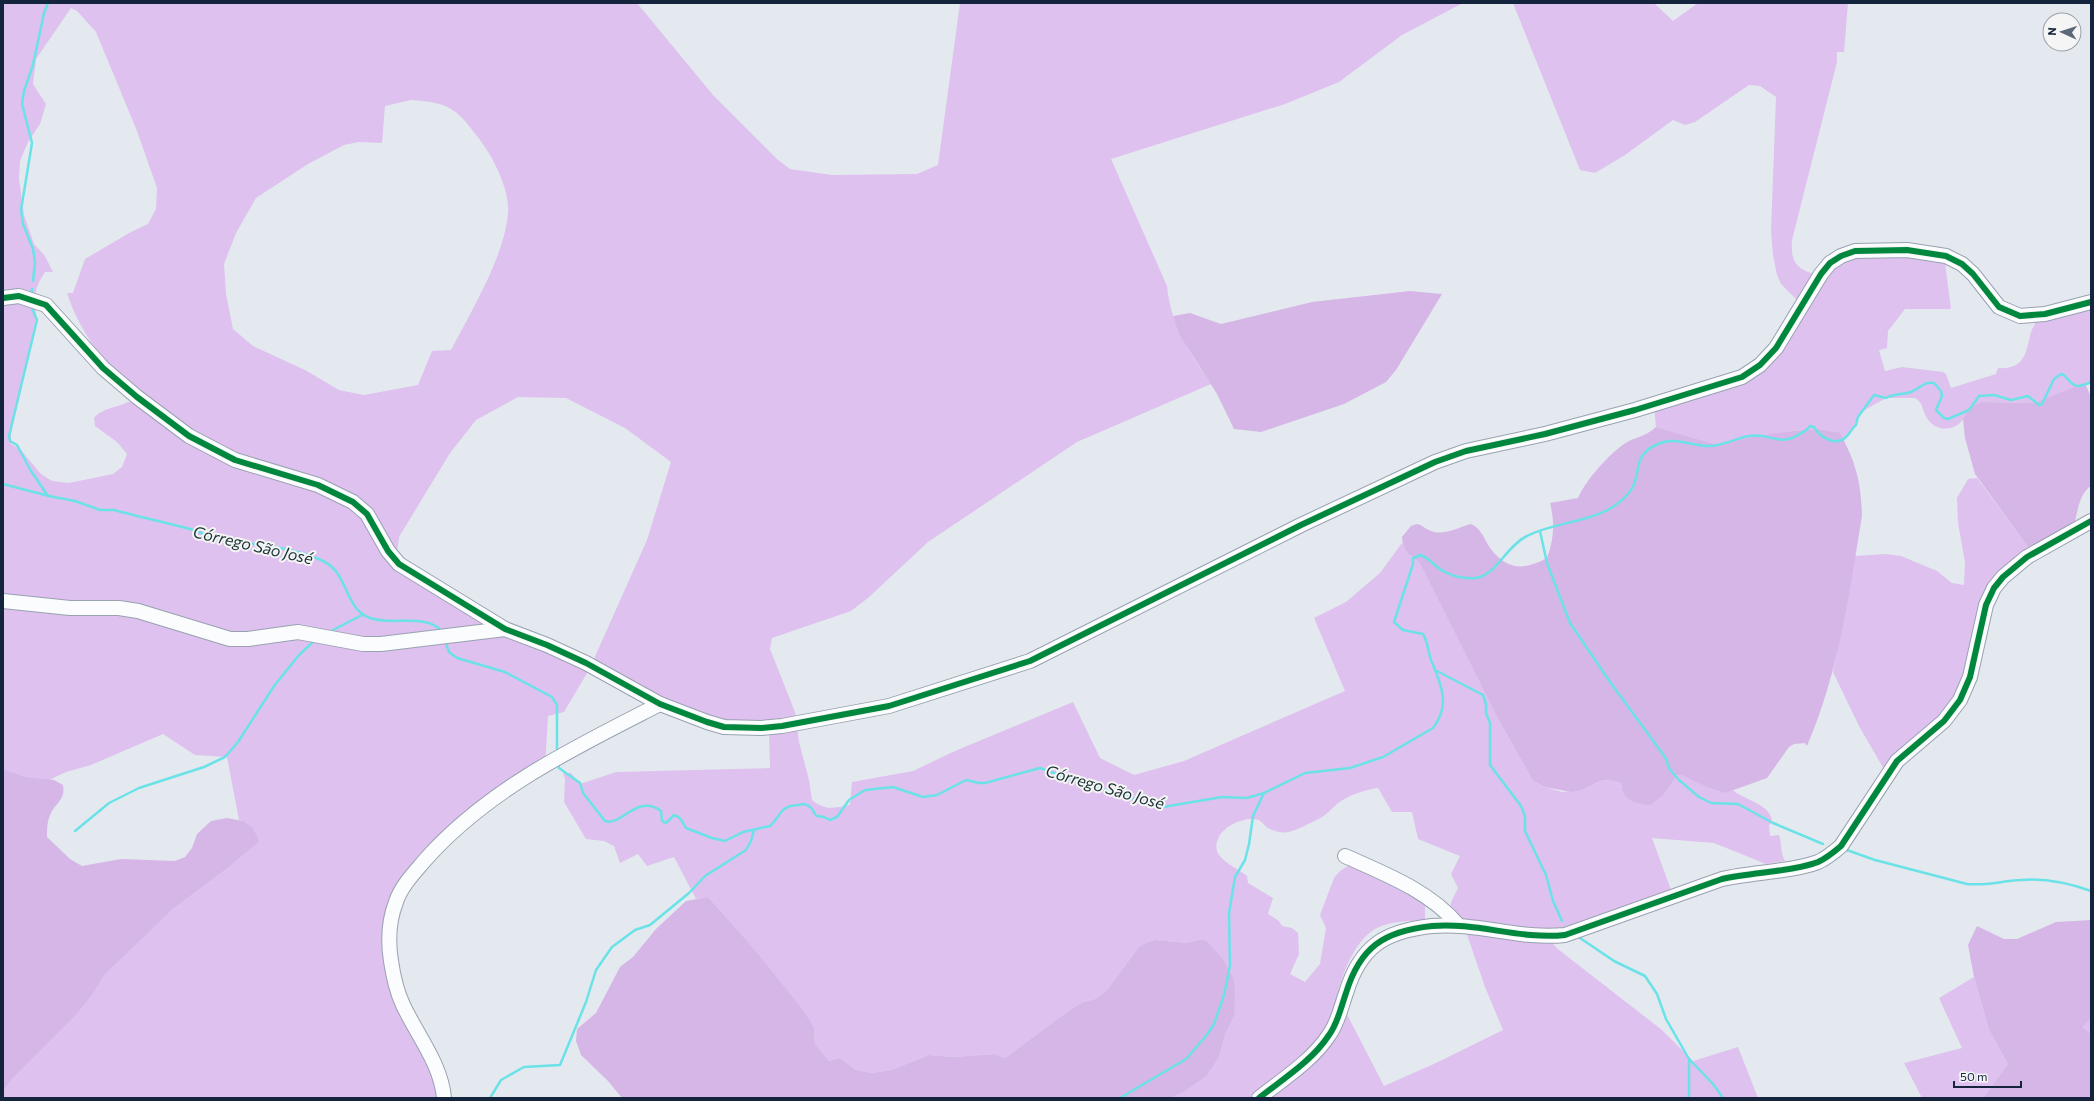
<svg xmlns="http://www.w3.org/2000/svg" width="2094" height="1101" viewBox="0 0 2094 1101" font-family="Commissioner,sans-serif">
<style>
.green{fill:#dec1ee;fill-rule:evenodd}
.forest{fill:#d5b6e6}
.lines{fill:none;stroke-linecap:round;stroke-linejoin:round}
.stream{stroke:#6ae2e7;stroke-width:2.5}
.minor-casing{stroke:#98a2b0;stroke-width:16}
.minor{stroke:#fbfcfd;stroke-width:14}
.cycleway-casing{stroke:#f5f5f5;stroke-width:8}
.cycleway{stroke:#00873e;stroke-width:6}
.labels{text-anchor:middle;stroke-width:4;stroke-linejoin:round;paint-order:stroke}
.water-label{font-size:16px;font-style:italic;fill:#183233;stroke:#f5f5f5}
</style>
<rect width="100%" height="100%" fill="#e4e9f0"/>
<g class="green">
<path d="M3 3H637L713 95 777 159 790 169 832 175 917 174 938 165 960 3H1463L1402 35 1339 82 1285 104 1111 159 1167 286C1171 326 1189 351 1211 384L1077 442 928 542 868 598 851 611 772 638 770 649 795 712 799 742 809 780 812 800C826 811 833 808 850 805L852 782 913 771 955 751 1073 702 1100 758 1134 775 1184 761 1345 691 1314 618 1346 602 1380 573 1402 543 1412 558 1419 562 1497 717 1533 781 1545 787 1562 792 1582 790 1600 781 1610 780 1621 783V788L1663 795C1666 789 1671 778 1678 775 1690 771 1711 797 1733 790 1743 800 1773 804 1772 823L1769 825 1770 836 1779 835C1782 845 1780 851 1785 861L1766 864 1714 843 1652 838 1671 890 1578 924 1543 934 1559 950 1662 1030 1693 1061 1738 1047 1758 1098H1170L1182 1093 1219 1057 1225 1035 1234 1016 1233 977 1224 960 1207 941 1202 939 1187 943 1156 940 1147 942 1139 947 1107 990 1095 999 1083 1002 1071 1009 1005 1058 993 1054 954 1057 929 1055 891 1070 872 1073 856 1070 840 1058 829 1061 815 1044 814 1027 750 944 708 897 696 899 674 857 647 866 638 854 620 863 614 846 604 841 586 839 564 802 565 779 563 773H571L580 784 616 772 770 768 769 732 722 721 653 695 593 661 647 540 671 462 625 428 566 398 518 397 476 420 450 453 399 537 395 567 590 668 564 712 548 716 545 769 430 854 395 907 389 945 398 981 447 1098H3V1092L12 1079 76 1015 90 998 103 975 173 909 229 867 259 842 243 821 239 820 227 757 195 755 163 734 91 765 66 772 49 780 26 777 3 769ZM71 8 77 11 96 32 137 131 157 188 156 209 148 224 131 232 85 259 73 293H67C80 334 108 366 134 399 122 407 103 407 94 418L95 426 117 442 127 454 122 467 113 474 69 483 52 481 41 474 20 449 11 444V434L36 319C36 296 31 294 45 272H53L45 256 34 244 24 215 19 179 20 161 28 142 40 124 46 104 33 84 36 59ZM411 100C451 103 456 108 480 140 493 157 510 190 508 213 505 255 471 312 451 350L432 351 418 385 364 395 339 390 305 370 253 346 233 329 226 294 224 264 236 233 256 198 308 164 344 145 359 142 382 143 385 106ZM1378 788 1392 812H1412L1418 839 1460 856 1451 874 1458 888 1452 900 1448 914 1463 923 1485 987 1503 1030 1436 1063 1384 1086 1337 995C1344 971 1355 938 1379 927 1393 921 1410 921 1425 920V901L1364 866H1348L1340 871 1334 878 1320 915 1326 928 1320 964 1305 982 1290 974 1299 954 1298 933 1292 928 1282 926 1279 921 1268 914 1273 898 1248 883 1247 876C1234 865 1208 858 1219 837 1225 825 1246 816 1259 820 1262 822 1265 826 1268 828 1277 833 1286 834 1295 830 1300 828 1320 819 1325 815 1330 811 1335 805 1341 801 1353 794 1364 790 1378 788Z"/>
<path d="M1513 3H1654L1673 21 1698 3H1848L1844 52H1837V62L1792 240C1790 265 1799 271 1823 276L1830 267 1867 252 1936 259 1945 263 1951 309H1905L1888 331 1887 348 1879 350 1885 371 1902 367 1943 372 1946 374 1951 388 1996 374 1998 368C2026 370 2026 351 2031 332 2033 326 2036 325 2035 318L2091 304V382L2034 403 1981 402 1969 407C1966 413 1964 419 1960 423 1950 432 1934 430 1927 418 1922 411 1924 403 1915 398H1886L1863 411 1844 441 1815 429 1774 433 1715 444 1656 427 1654 406 1742 380 1803 306 1781 284 1777 275 1773 255 1771 231 1776 97 1760 86 1749 85 1695 122 1685 125 1673 120 1625 155 1595 173 1580 170Z"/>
<path d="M1977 478 2030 550 1989 588 1965 699 1885 771 1859 726 1833 672 1855 556 1886 554 1901 556 1937 571 1952 583 1964 585 1965 562 1958 523 1957 498 1968 479Z"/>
<path d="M1974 977 1989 1030 2008 1064 1983 1098H1922L1904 1063 1962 1048 1939 998Z"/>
<path d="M2091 1019V1034L2081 1027Z"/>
</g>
<g class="forest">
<path d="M1410 291 1442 294 1396 370 1386 382 1344 404 1261 432 1234 429 1217 394 1179 334 1173 316 1190 313 1221 324 1312 302Z"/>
<path d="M2085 383 2091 397V486C2080 493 2078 509 2075 521L2030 550 1975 474 1965 438 1963 419 1969 407 1981 402 2034 403Z"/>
<path d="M1656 427 1715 444 1774 433 1815 429 1840 433C1856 463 1861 481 1862 516 1849 594 1839 672 1807 746L1805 743 1794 744 1789 747 1767 778 1725 793 1707 787 1682 775H1677L1663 795 1650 805C1636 804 1622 800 1621 783L1610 780 1600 781 1582 790 1571 792 1545 787 1533 781 1497 717 1419 562C1410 557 1402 548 1402 537L1411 526 1417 524C1423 525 1425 529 1431 531 1444 536 1459 527 1471 524 1482 529 1484 539 1490 548 1507 570 1523 571 1547 558 1554 539 1555 523 1550 503L1578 498C1585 481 1612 450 1629 441 1640 436 1646 436 1656 427Z"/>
<path d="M3 769 26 777 54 780 63 785C66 800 55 803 50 815 47 823 47 829 47 837L70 859 82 866 121 859 175 861 185 857 192 848 197 834 211 821 227 818 243 821 253 828 259 842 229 867 173 909 104 975 90 998 76 1015 12 1079 3 1092Z"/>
<path d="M708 897 750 944 802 1009 814 1027 815 1044 829 1061 840 1058 856 1070 872 1073 891 1070 929 1055 954 1057 994 1054 1005 1058 1071 1009 1083 1002 1095 999 1107 990 1139 947 1147 942 1156 940 1187 943 1202 939 1207 941 1224 960 1233 977 1235 990 1234 1016 1225 1035 1219 1057 1206 1076 1182 1093 1170 1098H622L608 1081 581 1055 576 1041 577 1029 596 1013 620 967 633 957 656 929 686 901Z"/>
<path d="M2091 920V1019L2082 1027 2091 1034V1098H1983L2008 1064 1989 1030 1974 977 1968 945 1977 926 2004 939H2017L2056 922Z"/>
</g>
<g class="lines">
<g class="stream">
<path d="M33 281 35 262 33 249 23 224 21 210 32 143 22 104 24 91 33 65 44 13 48 3"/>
<path d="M31 295 32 289"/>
<path d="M31 306 37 320 9 436 10 441 17 445 31 471 48 496"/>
<path d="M3 484 49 496 75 501 100 510H114C140 517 167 523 194 530 202 533 211 537 220 539 254 545 291 546 323 561 349 573 344 609 370 618 391 626 425 613 442 631"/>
<path d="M1540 531 1547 563 1570 623 1610 682 1665 757 1670 770 1679 780 1699 797 1711 803 1738 804 1773 823 1823 844"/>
<path d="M333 630 362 615"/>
<path d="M445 641 449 652 457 658 505 672 552 697 557 705V752"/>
<path d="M1437 671 1483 695 1486 704V713L1490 723V765L1521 806 1525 816V831L1546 875 1553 901 1562 921"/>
<path d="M558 763 559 768 580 783 583 793 605 821C621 827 637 793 661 811L662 821 666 823 674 815C682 817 682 823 686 828L712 838 725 841 743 832 770 826C781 816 779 806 798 805 802 804 807 804 810 807 814 809 813 814 817 816L824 817 830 820 837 817 849 800 865 790 893 787 923 797 937 795 966 780 979 783H985L1040 768 1084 784 1163 807 1222 797 1247 798 1264 793 1305 773 1350 768 1383 757 1433 728C1451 705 1441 684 1431 660 1428 652 1428 642 1423 634L1403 630 1394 622 1413 564V558L1421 555C1430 559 1436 568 1445 572 1454 577 1471 580 1480 577 1497 572 1508 545 1527 536 1560 519 1601 524 1627 495 1645 476 1628 457 1658 444 1675 436 1693 447 1711 446 1724 445 1737 438 1749 436 1769 432 1778 447 1798 435 1803 432 1808 430 1810 426L1814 427C1820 437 1835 447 1846 437 1850 434 1851 429 1856 425L1858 417 1874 395 1886 398C1895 393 1902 395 1911 392 1920 389 1923 381 1934 383L1941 391 1942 396 1936 410 1944 418 1948 419 1969 410 1979 396 1994 395 2011 400 2028 396 2039 405 2042 404 2054 379 2061 374 2064 375C2074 387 2076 389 2091 382"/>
<path d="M75 831 109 803 139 788 204 767 225 757 238 742 274 686 299 655 315 640"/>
<path d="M1844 849 1875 860 1967 884C1986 886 2002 881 2020 880 2044 878 2069 883 2091 891"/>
<path d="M1577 936 1614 961 1645 976 1657 994 1666 1019 1689 1059 1713 1084 1723 1098"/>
<path d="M1689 1060V1098"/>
<path d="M490 1098 501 1080 524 1067 560 1065 586 1002 596 970 612 947 635 930 650 925 689 893 705 876 746 850 751 841 754 830"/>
<path d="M1120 1098 1186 1059 1206 1036 1214 1024 1224 995 1230 966 1229 913 1235 877 1245 860 1249 844 1253 816 1264 793"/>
</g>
<g class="minor-casing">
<g id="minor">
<path d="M3 298 19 296 46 305 103 368 137 397 189 436 235 460 318 485 353 502 367 514 388 551 399 564 505 629 547 645 586 663 660 704 707 722 724 727 761 728 782 726 889 706 1030 661 1301 525 1435 462 1466 451 1545 434 1635 410 1742 377 1760 365 1776 348 1821 274 1830 263 1841 256 1855 251 1907 250 1946 256 1962 264 1973 274 1999 307 2020 316 2045 314 2091 302"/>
<path d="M3 601 70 608H119L138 611 230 639H248L298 632 363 644H381L505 629"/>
<path d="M1345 856C1385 874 1430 891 1458 925"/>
<path d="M444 1098C441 1064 417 1035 403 1005 397 992 393 975 391 961 388 942 389 920 396 902 401 886 415 872 425 860 489 788 576 747 660 704"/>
<path d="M1259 1098C1283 1079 1312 1061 1329 1035 1338 1023 1341 1007 1346 993 1360 947 1384 931 1432 926 1477 922 1520 940 1565 935L1722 879C1752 872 1792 872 1818 862 1827 858 1834 852 1841 846L1897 761 1944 721 1960 700 1970 677 1986 605 1994 588 2003 577 2027 557 2091 521"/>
</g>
</g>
<use href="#minor" class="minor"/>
<g class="cycleway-casing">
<g id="cycleway">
<path d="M3 298 19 296 46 305 103 368 137 397 189 436 235 460 318 485 353 502 367 514 388 551 399 564 505 629 547 645 586 663 660 704 707 722 724 727 761 728 782 726 889 706 1030 661 1301 525 1435 462 1466 451 1545 434 1635 410 1742 377 1760 365 1776 348 1821 274 1830 263 1841 256 1855 251 1907 250 1946 256 1962 264 1973 274 1999 307 2020 316 2045 314 2091 302"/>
<path d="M1259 1098C1283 1079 1312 1061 1329 1035 1338 1023 1341 1007 1346 993 1360 947 1384 931 1432 926 1477 922 1520 940 1565 935L1722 879C1752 872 1792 872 1818 862 1827 858 1834 852 1841 846L1897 761 1944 721 1960 700 1970 677 1986 605 1994 588 2003 577 2027 557 2091 521"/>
</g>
</g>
<use href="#cycleway" class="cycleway"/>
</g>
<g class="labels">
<g class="water-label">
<text transform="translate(253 545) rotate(13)" y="6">Córrego São José</text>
<text transform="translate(1105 787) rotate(16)" y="6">Córrego São José</text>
</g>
</g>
<rect width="2094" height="1101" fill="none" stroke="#13243c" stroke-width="8"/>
<g transform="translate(2062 32) rotate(273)"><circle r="19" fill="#f5f5f5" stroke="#9ba1ab"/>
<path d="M0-3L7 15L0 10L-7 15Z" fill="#5c697b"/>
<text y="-6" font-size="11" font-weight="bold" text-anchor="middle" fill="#13243c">N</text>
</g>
<path d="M1954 1081v6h67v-6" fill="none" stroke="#13243c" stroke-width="2"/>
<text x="1960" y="1081" font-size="12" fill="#13243c" stroke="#f5f5f5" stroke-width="3" paint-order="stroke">50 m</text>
</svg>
